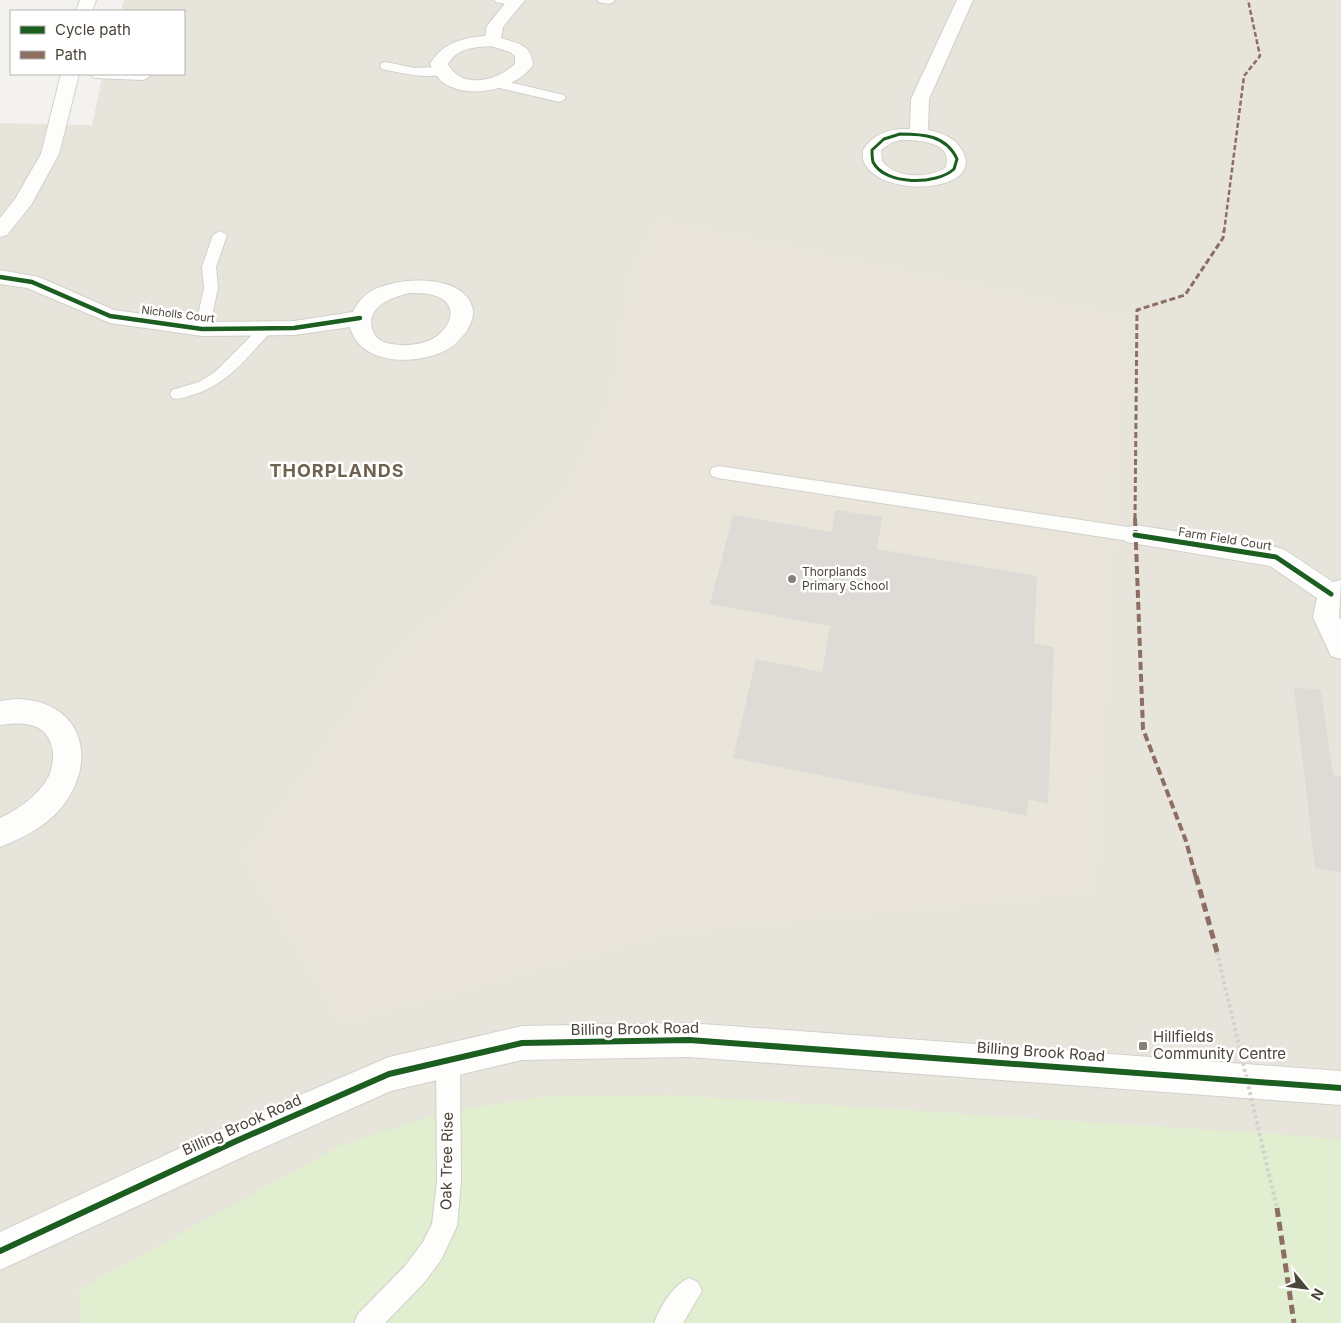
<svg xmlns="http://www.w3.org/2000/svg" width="1341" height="1323" viewBox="0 0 1341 1323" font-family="Inter,sans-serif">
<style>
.residential{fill:#e7e4dc}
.education{fill:#eae5da}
.green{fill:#e1eecf}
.building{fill:#dedbd6}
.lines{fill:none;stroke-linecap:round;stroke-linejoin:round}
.service-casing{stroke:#d2d0cb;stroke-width:2}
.minor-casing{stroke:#d2d0cb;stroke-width:2}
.tertiary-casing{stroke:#d2d0cb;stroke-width:2}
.service{fill:#fdfdfc;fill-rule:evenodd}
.minor{fill:#fdfdfc;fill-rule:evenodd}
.tertiary{fill:#fdfdfc;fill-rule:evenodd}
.path-bridge{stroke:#d3d2cc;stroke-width:4;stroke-dasharray:3 3;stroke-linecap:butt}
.quiet-far3{stroke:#8d6e63;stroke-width:2.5;stroke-dasharray:5 2.5;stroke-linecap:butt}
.quiet-far2{stroke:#8d6e63;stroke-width:3;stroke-dasharray:6 3;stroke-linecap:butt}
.quiet-far1{stroke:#8d6e63;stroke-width:4;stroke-dasharray:8 4;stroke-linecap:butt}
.quiet{stroke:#8d6e63;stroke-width:5;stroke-dasharray:9 5;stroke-linecap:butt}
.cycleway-far3-casing{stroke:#fff;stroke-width:5}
.cycleway-far2-casing{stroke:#fff;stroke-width:7}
.cycleway-far1-casing{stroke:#fff;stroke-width:8}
.cycleway-casing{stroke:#fff;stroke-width:9}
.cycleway-far3{stroke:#1b5e20;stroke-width:3}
.cycleway-far2{stroke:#1b5e20;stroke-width:4.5}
.cycleway-far1{stroke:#1b5e20;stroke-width:5}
.cycleway{stroke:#1b5e20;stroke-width:6}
.poi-dot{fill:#868178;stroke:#fff;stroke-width:2}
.labels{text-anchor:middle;stroke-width:5;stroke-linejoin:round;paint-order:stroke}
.far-street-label{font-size:11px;fill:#4b4439;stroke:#fff}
.street-label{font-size:12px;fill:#4b4439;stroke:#fff}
.poi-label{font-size:12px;fill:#4b4439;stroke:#fff;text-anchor:start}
.near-street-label{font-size:15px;fill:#4b4439;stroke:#fff}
.near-poi-label{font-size:15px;fill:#4b4439;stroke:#fff;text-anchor:start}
.district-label{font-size:18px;font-weight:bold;letter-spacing:1px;fill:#6e6250;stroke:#fff}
</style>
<rect width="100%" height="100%" fill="#f4f2ee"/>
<path class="residential" d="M124 0H1341V1323H0V123L92 125 103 74H184V11H121Z"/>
<path class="education" d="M656 218 1127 315 1097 893 668 935 341 1026 240 858 378 671 564 487 610 397 628 277Z"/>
<path class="green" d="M672 1095 1291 1135 1341 1140V1323H82L78 1290 343 1144 449 1111 549 1096Z"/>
<g class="building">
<path d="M835 510 882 517 877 549 1037 576 1034 643 1054 647 1048 804 1028 799 1027 816 733 758 756 659 822 672 830 626 710 604 733 515 832 532Z"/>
<path d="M1294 687 1321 690 1333 775 1341 776V873L1315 868Z"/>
</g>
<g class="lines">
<g class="service-casing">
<g id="service">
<path d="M494 0H515L520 3 514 6 496 2Z"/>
<path d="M597 0H614L615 1 609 4 599 2Z"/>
<path d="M386 62 414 68 441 67 447 71C436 82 396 72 382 69L380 66 382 63Z"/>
<path d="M89 74H148L150 76 144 80 95 78Z"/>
<path d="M495 79 564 95 566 98 560 102 491 86 489 83 491 80Z"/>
<path d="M220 231 227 235 216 267 218 288 209 329 207 332H197L195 329 204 288 202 267 213 235Z"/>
<path d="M266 324 271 326 273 329 271 332C245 359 228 384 192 395 185 397 179 400 172 398L170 394 172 390 199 382 215 372 261 326Z"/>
<path d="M718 466 1135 528 1141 530 1144 535 1141 540 1135 542 718 478 712 476 710 472 712 468Z"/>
<path d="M448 1048 456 1052 460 1060 461 1182 457 1226 441 1260 423 1284 385 1323H354L358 1314 405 1266 423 1242 432 1224 437 1182 436 1060 440 1052Z"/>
<path d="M689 1278 698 1282 702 1291 683 1323H654C660 1307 673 1285 689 1278Z"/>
</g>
</g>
<g class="minor-casing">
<g id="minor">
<path d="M80 0H96L92 11H76Z"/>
<path d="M508 0H525L503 27 501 38C519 44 531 44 533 65 516 89 473 99 447 85 438 80 435 73 430 64 443 43 461 38 485 36L487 26ZM491 46 510 52 515 56V64C497 81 461 90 448 64 457 48 474 47 491 46Z"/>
<path d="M957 0H973L929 99 928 130C943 133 956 138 963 152 984 193 880 199 864 162 862 158 863 154 863 150 874 133 890 128 910 129L911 99ZM900 140C917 140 954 141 946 167 929 179 896 179 882 161L881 150 891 143Z"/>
<path d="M61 74H79L59 154 31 205 7 235 0 237V218L15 199 41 154Z"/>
<path d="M0 270 39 277 114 310 202 322 294 321 353 312C357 304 362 297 370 292 394 276 466 272 473 310 474 317 470 326 466 332 459 341 451 349 440 353 410 365 360 364 350 327L294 335 202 336 110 323 27 288 0 284ZM410 293C417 293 426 293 433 295 465 304 448 335 425 342 413 346 399 346 387 343 381 342 375 337 373 331 364 307 392 297 410 293Z"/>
<path d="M1135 525 1276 547 1285 550 1333 582 1341 580 1339 617 1341 620V659L1331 656 1313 617 1317 598 1270 566 1126 542 1122 535 1126 528Z"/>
<path d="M16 699C82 700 100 760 61 808 45 827 23 838 0 847V818C19 809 39 795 49 776 52 769 53 760 53 753 50 723 25 721 0 725V701Z"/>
</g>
</g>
<g class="tertiary-casing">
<path id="tertiary" d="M689 1023 1341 1071V1105L689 1057 522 1060 391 1091 247 1155 0 1270V1232L221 1129 389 1057 522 1026Z"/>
</g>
<use href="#service" class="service"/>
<use href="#minor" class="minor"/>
<use href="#tertiary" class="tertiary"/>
<path class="path-bridge" d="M1217 952 1277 1208"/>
<path class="quiet-far3" d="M1224 232 1244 76 1260 56 1248 0"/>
<path class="quiet-far2" d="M1135 519 1137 310 1185 295 1223 238 1224 230"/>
<path class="quiet-far1" d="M1135 518 1143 729 1186 841 1196 878"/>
<g class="quiet">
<path d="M1196 876 1217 952"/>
<path d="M1277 1208 1294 1323"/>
</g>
<g class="cycleway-far3-casing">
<path id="cycleway-far3" d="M900 134C923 134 946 135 957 159L954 169C937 185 885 186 873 162 872 158 872 154 872 150L884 139Z"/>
</g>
<g class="cycleway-far2-casing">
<path id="cycleway-far2" d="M0 277 32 282 110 316 202 329 294 328 360 318"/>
</g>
<g class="cycleway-far1-casing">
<path id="cycleway-far1" d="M1135 535 1276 557 1331 594"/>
</g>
<g class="cycleway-casing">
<path id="cycleway" d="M0 1251 234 1142 389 1074 522 1043 689 1040 1341 1088"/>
</g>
<use href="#cycleway-far3" class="cycleway-far3"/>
<use href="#cycleway-far2" class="cycleway-far2"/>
<use href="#cycleway-far1" class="cycleway-far1"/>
<use href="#cycleway" class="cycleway"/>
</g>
<g class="poi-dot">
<circle cx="792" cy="579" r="5"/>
<rect x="1138" y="1041" width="10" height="10" rx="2.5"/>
</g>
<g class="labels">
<g class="far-street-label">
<text transform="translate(178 314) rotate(7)" y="4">Nicholls Court</text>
</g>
<g class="street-label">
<text transform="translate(1225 539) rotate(9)" y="4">Farm Field Court</text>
</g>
<g class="poi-label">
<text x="802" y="576">Thorplands<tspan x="802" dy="14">Primary School</tspan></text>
</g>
<g class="near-street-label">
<text transform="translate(635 1029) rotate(-1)" y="5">Billing Brook Road</text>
<text transform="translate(1041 1052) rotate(4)" y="5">Billing Brook Road</text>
<text transform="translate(242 1125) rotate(-24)" y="5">Billing Brook Road</text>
<text transform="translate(447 1161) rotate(-89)" y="5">Oak Tree Rise</text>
</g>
<g class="near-poi-label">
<text x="1153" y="1042">Hillfields<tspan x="1153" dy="17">Community Centre</tspan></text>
</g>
<g class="district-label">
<text x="337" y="477">THORPLANDS</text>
</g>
</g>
<rect x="10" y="10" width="175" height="65" fill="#ffffff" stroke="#b7b4b0"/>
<rect x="20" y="26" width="25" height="8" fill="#1b5e20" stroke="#b7b4b0"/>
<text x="55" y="35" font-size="15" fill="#4b4439">Cycle path</text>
<rect x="20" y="51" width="25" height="8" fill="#8d6e63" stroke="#b7b4b0"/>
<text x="55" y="60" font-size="15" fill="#4b4439">Path</text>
<g transform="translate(1306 1288) rotate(119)" stroke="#ffffff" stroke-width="4" paint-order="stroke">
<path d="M0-4L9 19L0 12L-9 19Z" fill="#4b4439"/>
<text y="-8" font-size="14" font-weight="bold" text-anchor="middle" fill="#4b4439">N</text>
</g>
</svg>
